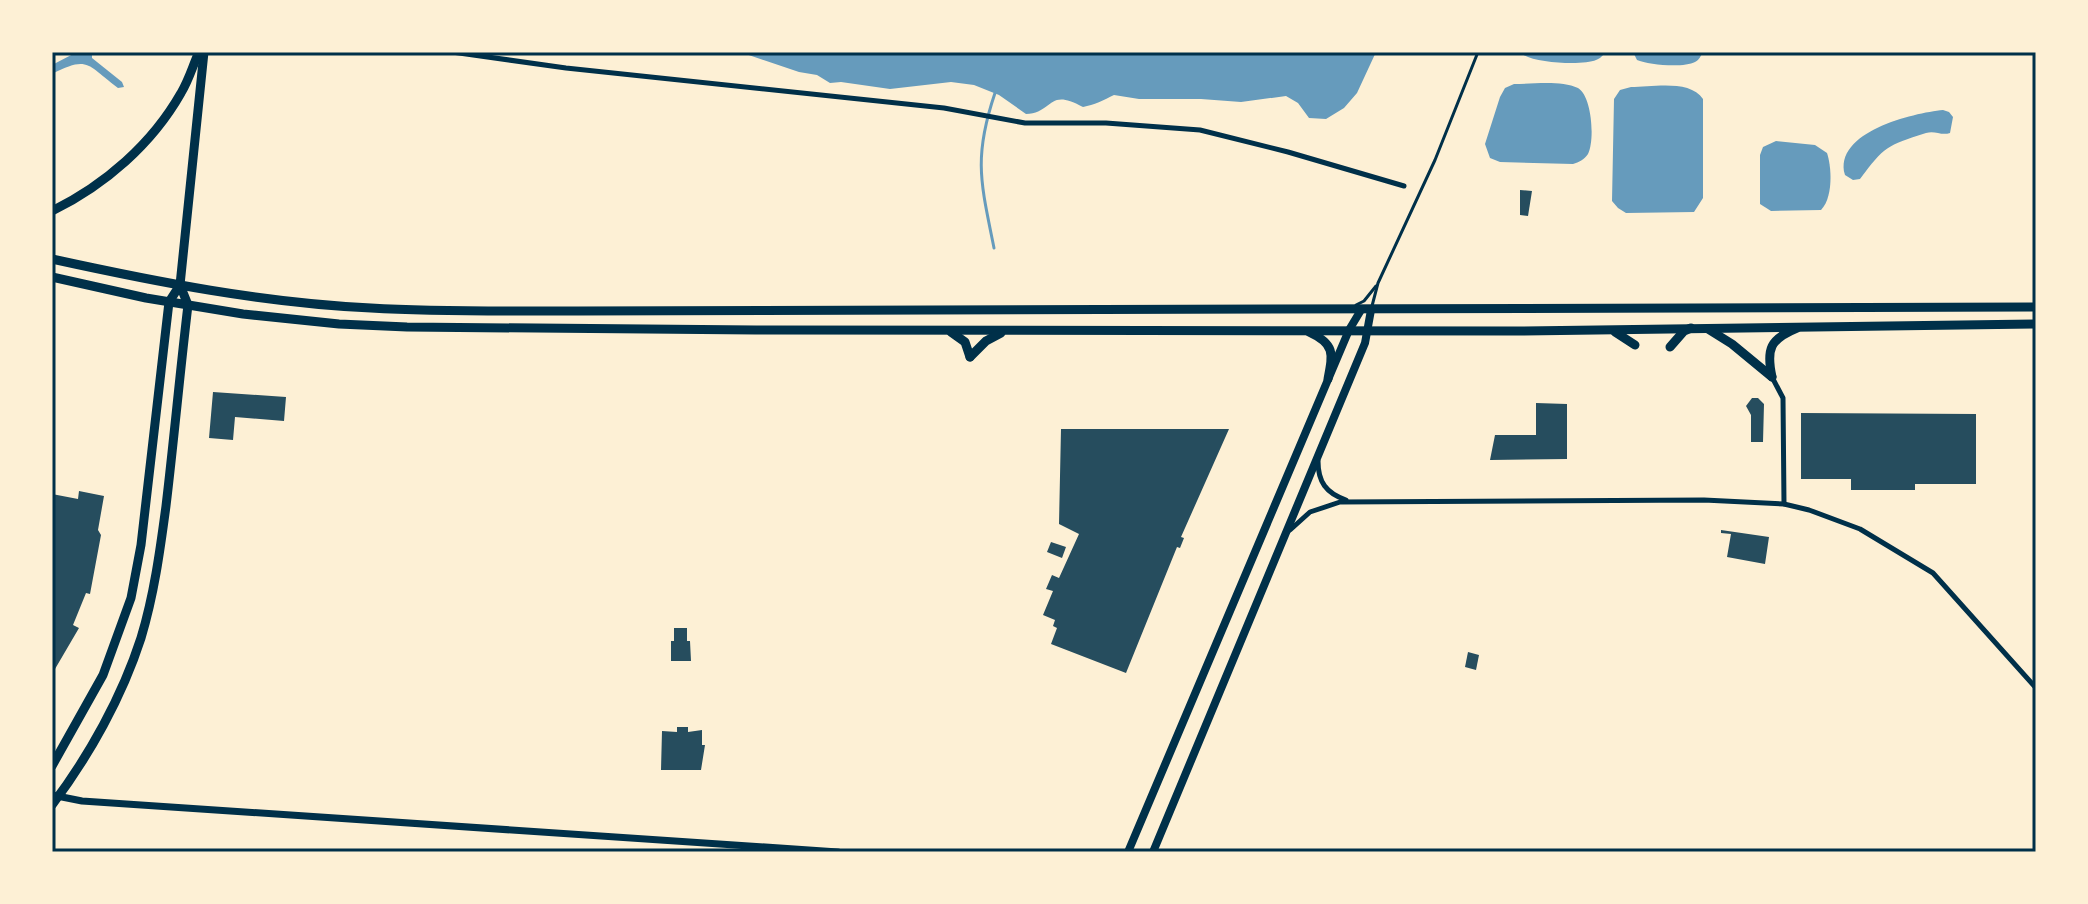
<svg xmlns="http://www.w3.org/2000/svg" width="2088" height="904" viewBox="0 0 2088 904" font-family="'Roboto Condensed',sans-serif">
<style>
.water{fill:#669bbc}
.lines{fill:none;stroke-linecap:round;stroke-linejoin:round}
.stream{stroke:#669bbc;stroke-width:3}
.building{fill:#264d5e}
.service{stroke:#003049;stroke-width:3}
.minor{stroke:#003049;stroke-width:5}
.tertiary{stroke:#003049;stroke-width:7}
.secondary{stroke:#003049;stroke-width:8}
.primary{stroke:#003049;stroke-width:9}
.trunk{stroke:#003049;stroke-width:9}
.neatline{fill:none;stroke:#003049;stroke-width:3}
</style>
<rect width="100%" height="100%" fill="#fdf0d5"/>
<g class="water">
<path d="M77 52H92V58L122 82 124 87 118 88C87 65 89 55 52 74V65Z"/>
<path d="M740 52H1376L1357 93 1344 108 1326 119 1309 118 1298 103 1286 96 1241 102 1201 99H1139L1114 95C1104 100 1094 105 1083 107 1047 87 1054 113 1026 114L999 95 974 85 951 82 890 89 841 82 830 83 817 75 799 72Z"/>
<path d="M1520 52H1606C1602 56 1601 58 1596 60 1583 66 1528 63 1520 52Z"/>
<path d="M1633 52H1703C1700 57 1700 59 1695 62 1684 68 1648 65 1637 60Z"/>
<path d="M1514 84C1533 84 1561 80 1578 88 1592 96 1595 140 1588 154 1584 160 1579 162 1573 164L1500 162 1490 158 1485 144 1500 97 1505 88Z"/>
<path d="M1631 87C1652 87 1690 79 1703 99V198L1694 212 1626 213 1618 208 1612 201 1614 99 1620 90Z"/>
<path d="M1943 110 1949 112 1953 117 1950 133C1941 136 1935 130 1926 133 1886 146 1885 146 1860 179L1853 180 1845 175C1833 132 1913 113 1943 110Z"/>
<path d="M1776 141 1815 145 1827 153C1832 168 1833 198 1821 210L1771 211 1760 204V155L1763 147Z"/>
</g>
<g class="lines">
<path class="stream" d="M994 248C981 183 973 158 995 93"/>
</g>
<g class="building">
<path d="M1520 190 1532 191 1528 216 1520 215Z"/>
<path d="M213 392 286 397 284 421 235 417 233 440 209 438Z"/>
<path d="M1752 398H1758L1764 404 1763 442H1751V415L1746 406Z"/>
<path d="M1536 403 1567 404V459L1490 460 1495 435H1536Z"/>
<path d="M1801 413 1976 414V484H1915V490H1851V479H1801Z"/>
<path d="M1061 429H1229L1181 537 1184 538 1180 548 1177 547 1126 673 1051 644 1057 628 1053 626 1055 620 1043 615 1053 591 1046 589 1052 575 1059 578 1079 534 1059 524Z"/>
<path d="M79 491 104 496 98 530 101 535 90 594 86 593 73 625 79 628 55 669 52 667V494L78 499Z"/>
<path d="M1721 530 1769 537 1765 564 1727 557 1731 534 1721 533Z"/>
<path d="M1051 542 1066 547 1062 558 1047 552Z"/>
<path d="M674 628H687V641H690L691 661H671V641H674Z"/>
<path d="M1468 652 1479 655 1476 670 1465 667Z"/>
<path d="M677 727H688V732L702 730V745H705L701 770H661L662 731 677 732Z"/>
</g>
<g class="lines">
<g class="service">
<path d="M1356 305 1364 301 1376 286"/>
<path d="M1372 306 1378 283 1435 160 1478 52"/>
</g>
<g class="minor">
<path d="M452 52 566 68 944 108 1025 123H1106L1200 130 1288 152 1404 186"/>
<path d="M1772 377 1783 398 1784 504"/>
<path d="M1318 461C1318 482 1326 493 1346 500"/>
<path d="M1290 530 1310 512 1340 502 1704 500 1784 504 1809 510 1860 529 1933 573 2036 688"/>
</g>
<path class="tertiary" d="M52 795 82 801 838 852"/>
<g class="secondary">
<path d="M1128 852 1349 330 1361 310"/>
<path d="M1153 852 1365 343 1371 310"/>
</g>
<g class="primary">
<path d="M52 766 103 675 131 598 141 545 169 302 180 285 204 52"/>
<path d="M52 805C89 756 122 697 141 638 154 595 160 551 166 506 174 439 180 372 188 305L180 285"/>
</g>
<g class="trunk">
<path d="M52 211C105 185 152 144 181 93 189 80 193 65 199 52"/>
<path d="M52 259C157 282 263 303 371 308 440 312 509 311 578 311L2036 307"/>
<path d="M52 277 146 298 243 314 339 324 407 327 756 330 1518 331 2036 324"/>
<path d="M1708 329 1732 344 1772 377"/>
<path d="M951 332 965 342 970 357"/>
<path d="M1309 332C1335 344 1333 353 1328 379"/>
<path d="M1615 332 1635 345"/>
<path d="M1670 347 1684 331 1691 328"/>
<path d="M970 357 986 341 1001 333"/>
<path d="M1772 377C1766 349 1770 339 1797 328"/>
</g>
</g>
<rect width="2088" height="904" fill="none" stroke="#fdf0d5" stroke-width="108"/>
<rect x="54" y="54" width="1980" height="796" class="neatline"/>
</svg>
